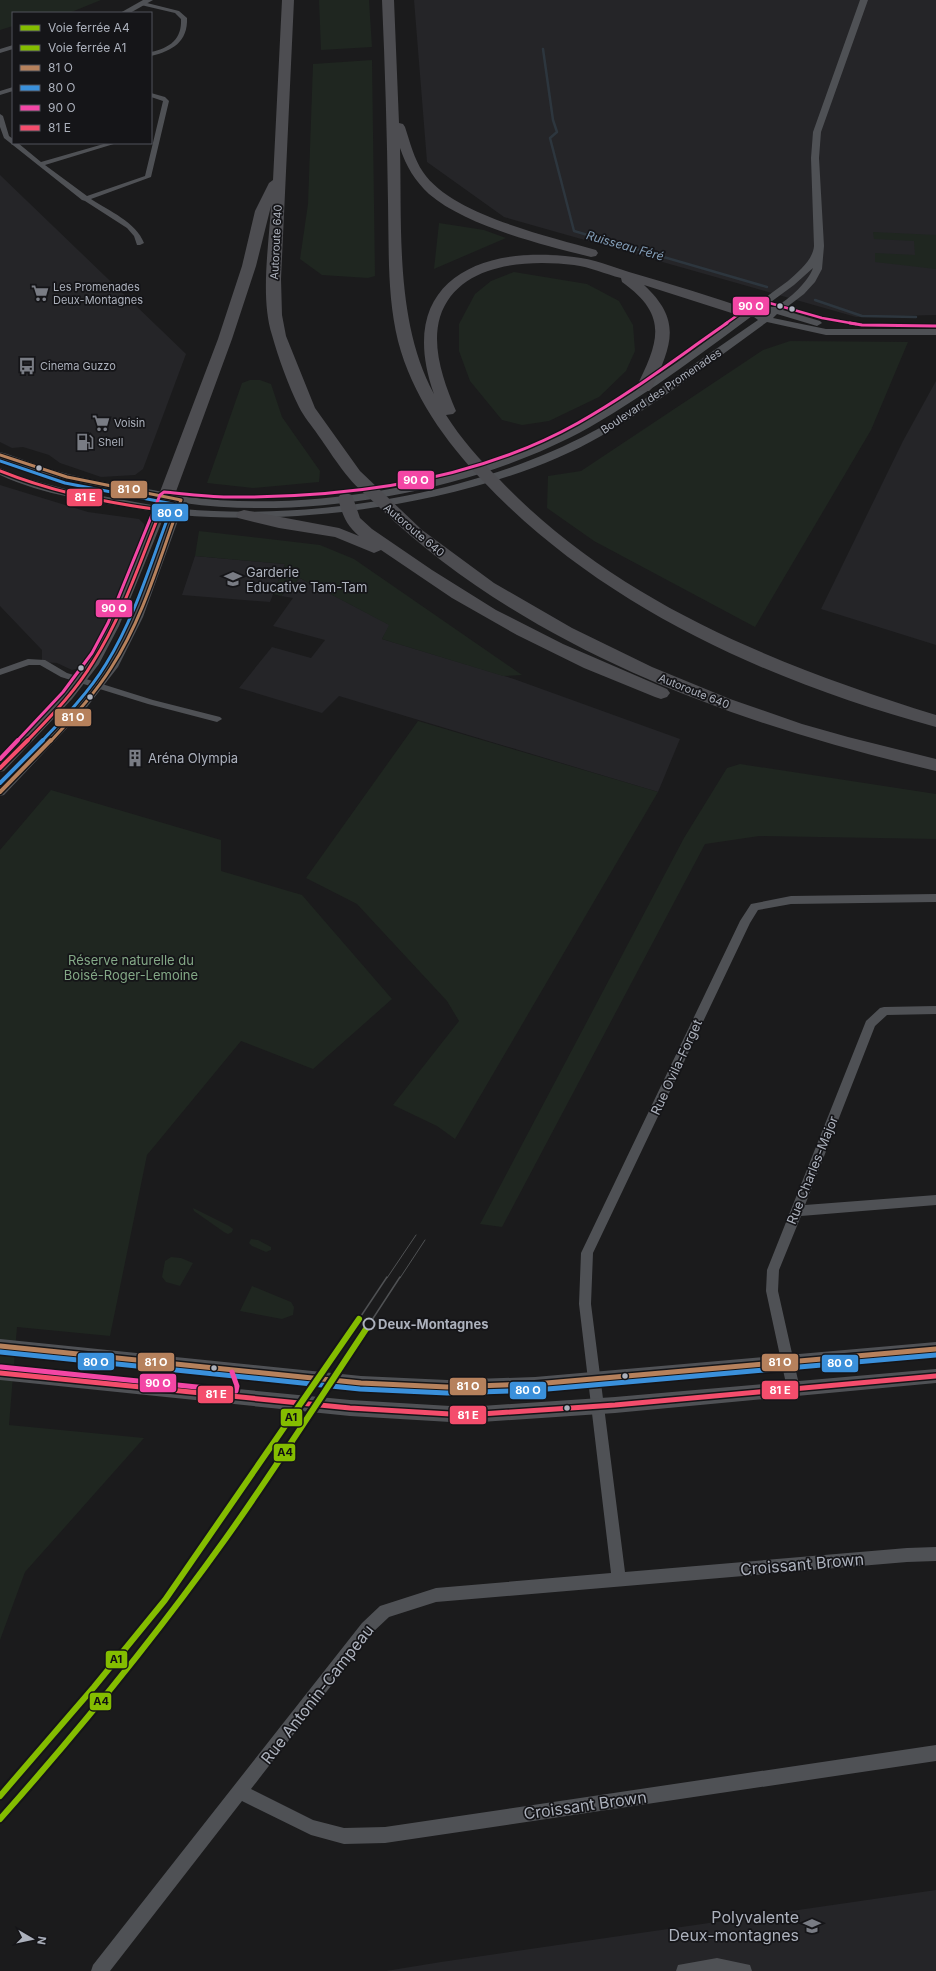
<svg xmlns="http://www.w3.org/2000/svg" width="936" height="1971" viewBox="0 0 936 1971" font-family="Inter,sans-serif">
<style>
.built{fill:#252528}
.green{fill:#1f2620}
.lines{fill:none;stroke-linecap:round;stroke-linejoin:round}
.stream{stroke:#2d363e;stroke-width:2.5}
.minor{fill:#4f5155;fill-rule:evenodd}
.tertiary{fill:#4f5155;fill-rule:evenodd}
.motorway{fill:#4d4d51;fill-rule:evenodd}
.tram-far1{stroke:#4f5153;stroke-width:1}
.tram{stroke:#4f5153;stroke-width:1.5}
.bus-1-far2-casing{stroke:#151518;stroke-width:5.5}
.bus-1-far1-casing{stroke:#151518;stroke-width:7}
.bus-1-casing{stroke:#151518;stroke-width:8}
.bus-2-far2-casing{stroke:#151518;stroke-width:5.5}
.bus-2-far1-casing{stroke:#151518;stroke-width:7}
.bus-2-casing{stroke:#151518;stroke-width:8}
.bus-3-far3-casing{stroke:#151518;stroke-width:4.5}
.bus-3-far2-casing{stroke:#151518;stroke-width:5.5}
.bus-3-far1-casing{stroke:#151518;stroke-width:7}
.bus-3-casing{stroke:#151518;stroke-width:8}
.bus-4-far2-casing{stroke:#151518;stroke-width:5.5}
.bus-4-far1-casing{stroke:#151518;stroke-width:7}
.bus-4-casing{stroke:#151518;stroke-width:8}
.bus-1-far2{stroke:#b6815c;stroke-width:3}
.bus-1-far1{stroke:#b6815c;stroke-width:4}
.bus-1{stroke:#b6815c;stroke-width:5}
.bus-2-far2{stroke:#3a90db;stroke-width:3}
.bus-2-far1{stroke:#3a90db;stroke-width:4}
.bus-2{stroke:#3a90db;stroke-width:5}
.bus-3-far3{stroke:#f346a5;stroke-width:2.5}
.bus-3-far2{stroke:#f346a5;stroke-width:3}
.bus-3-far1{stroke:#f346a5;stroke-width:4}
.bus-3{stroke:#f346a5;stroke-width:5}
.bus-4-far2{stroke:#f44d6c;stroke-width:3}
.bus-4-far1{stroke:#f44d6c;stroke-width:4}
.bus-4{stroke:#f44d6c;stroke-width:5}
.rail-1-casing{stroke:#151518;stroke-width:10}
.rail-2-casing{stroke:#151518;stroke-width:10}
.rail-1{stroke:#84bd00;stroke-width:6}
.rail-2{stroke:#84bd00;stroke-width:6}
.bus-dot{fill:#acb1bc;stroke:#151518;stroke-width:1.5}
.stop-dot{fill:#151518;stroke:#acb1bc;stroke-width:2}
.labels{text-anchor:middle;stroke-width:3.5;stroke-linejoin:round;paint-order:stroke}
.far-street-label{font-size:11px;fill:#acb1bc;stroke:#151518}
.far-poi-label{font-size:11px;fill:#acb1bc;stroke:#151518;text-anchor:start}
.far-water-label{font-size:12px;font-style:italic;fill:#839eb8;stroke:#151518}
.poi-label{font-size:13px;fill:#acb1bc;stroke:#151518;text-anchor:start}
.park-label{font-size:13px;fill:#83a886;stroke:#151518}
.street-label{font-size:13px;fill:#acb1bc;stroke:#151518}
.stop-label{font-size:13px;font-weight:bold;fill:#acb1bc;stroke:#151518;text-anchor:start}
.near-street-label{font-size:16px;fill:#acb1bc;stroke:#151518}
.near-poi-label{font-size:16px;fill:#acb1bc;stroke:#151518;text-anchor:end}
.line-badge{stroke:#151518;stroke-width:1.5}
.badge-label{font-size:11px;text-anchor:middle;font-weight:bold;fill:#fff}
.pale-badge-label{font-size:11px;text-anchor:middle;font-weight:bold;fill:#111}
</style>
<rect width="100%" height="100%" fill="#1b1b1c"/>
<g class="built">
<path d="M414 0H936V315L856 317 504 217 427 162Z"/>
<path d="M0 175 186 354 143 469 135 475 101 477 60 463 49 455 23 447 12 448 0 442Z"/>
<path d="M936 381V645L821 609 903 441Z"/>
<path d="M0 485 88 512 139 519 144 524 145 528 98 641 79 668 72 670 57 663 42 662V650L0 606Z"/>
<path d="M195 556 285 564 270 602 182 595Z"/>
<path d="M300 578 390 625 382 639 514 679 680 739 658 792 339 696 322 713 239 688 272 647 311 658 325 640 273 626 293 598 281 596Z"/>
<path d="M936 1890V1971H386L441 1962Z"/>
</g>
<g class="green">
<path d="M0 0H101L69 13H13V26L0 30Z"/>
<path d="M319 0H369L372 47 321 50Z"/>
<path d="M372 60 375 276 368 278 322 275 300 259 308 204 313 64Z"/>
<path d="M439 223 484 230 506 238 434 269Z"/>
<path d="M873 232 936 235V269L875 262V253L915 255 914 241 874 239Z"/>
<path d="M514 272 587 284 619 301 633 325 635 351 626 371 599 397 549 421 522 425 502 420 470 381 459 351V324L475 294 491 281Z"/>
<path d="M790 341 908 342 871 430 755 627 594 541 547 508 548 476 581 471 763 350Z"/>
<path d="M250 380H260L271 384 282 417 320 471 319 482 253 488 207 483 242 383Z"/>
<path d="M199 531 320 545 354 559 522 675 503 676 382 639 389 625 300 578 281 596 273 594 285 564 195 556Z"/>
<path d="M418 721 658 792 455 1139 437 1126 393 1105 459 1021 447 1001 357 904 306 878Z"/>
<path d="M740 764 936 794V839L759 836 705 844 502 1227 480 1224 684 838 727 768Z"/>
<path d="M51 790 221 840V871L302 895 392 999 313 1069 241 1041 147 1155 110 1336 17 1327 9 1425 144 1438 25 1572 0 1640V850Z"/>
<path d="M193 1208 229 1226 233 1229 232 1232 228 1234 224 1232 194 1211Z"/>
<path d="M251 1239 258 1240 271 1247V1250L266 1252 252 1246 249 1243Z"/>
<path d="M171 1257 181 1258 193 1263 180 1286 166 1282 162 1277 165 1261Z"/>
<path d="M252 1286 291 1302 294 1307 293 1315 282 1319 240 1311Z"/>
</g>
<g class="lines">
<g class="stream">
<path d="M543 49 553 120 557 132 550 138 574 231 767 287"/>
<path d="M815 300 862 316 916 317"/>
</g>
<g class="minor">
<path d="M143 2 179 11 187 18C188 42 172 51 151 56V52C170 48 182 39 181 19L175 13 141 5 140 4Z"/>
<path d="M13 87V91L0 95V91Z"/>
<path d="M151 93 165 97 169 101 151 177 91 199C109 211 136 222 144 243L140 245H137L134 236 127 228 85 201 82 200 4 138 0 127V114L3 116 9 136 13 139V143H18L41 162 107 143H117L45 165 87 196 145 176 163 101 151 97Z"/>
<path d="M28 659 45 660 67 673 153 700 220 717 222 719 217 722 148 704 61 677 40 665H29L0 675V669Z"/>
<path d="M936 894V902L791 904 758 910 750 923 593 1253 591 1304 625 1572 907 1548 936 1547V1561L907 1562 436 1602 389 1617 372 1633 251 1789 313 1820 344 1828 385 1827 936 1745V1761L385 1843 344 1844 311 1835 242 1801 110 1971H91L93 1965 362 1623 380 1606 436 1588 611 1573 579 1304 581 1253 740 921 751 904 791 896Z"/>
<path d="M936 1006V1014L887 1015 875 1026 805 1205 936 1195V1205L801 1216 779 1270 778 1291 800 1389 798 1393 793 1395 788 1393 766 1291 767 1270 866 1021 880 1008 884 1007Z"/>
<path d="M717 1958 750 1965 752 1971H676L678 1965Z"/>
</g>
<g class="tertiary">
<path d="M143 0H153L130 13H120Z"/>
<path d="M860 0H868L821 132 819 158 824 246 822 269 815 282 804 294 783 310 820 321 822 323 817 326 777 314 773 318 826 329H936V335H826L767 322C713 361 659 402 601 436 490 500 308 527 180 515L143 617 118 667 87 707 4 795 0 796V784L79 701 107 666 131 617 170 514H165L119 626 99 664 72 699 4 771 0 772V760L64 693 88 663 107 626 155 512C104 503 47 497 0 475V468L21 477 69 490 157 506 160 501 164 500 169 503 168 507 172 508 175 502C115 488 59 482 0 459V452C19 457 37 466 57 471 88 480 121 485 153 490 164 492 175 496 186 497 312 513 473 484 584 422 656 382 721 329 788 281 798 272 813 260 814 246L811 158 813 132ZM813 268C808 282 789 300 776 306 773 308 770 306 767 307L765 309 769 312 764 315H756L754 317 758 320C727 341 696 363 666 384 642 401 618 419 592 432 477 494 313 521 183 509L184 503C311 521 478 490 590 427 662 386 728 333 794 285Z"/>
<path d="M13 45V49L0 53V49Z"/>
<path d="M0 1339 361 1376 447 1380 535 1377 936 1342V1356L535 1391 447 1394 361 1390 0 1353Z"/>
<path d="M0 1366 350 1400 467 1407 615 1397 936 1369V1383L615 1413 467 1423 350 1416 0 1380Z"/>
</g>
<g class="motorway">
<path d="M282 0H294L281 279 282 315 286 336 315 408 360 471 422 530 494 583 572 628 652 667 730 699 802 724 848 737 936 759V771C738 725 525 649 377 505 368 496 357 488 349 478 338 465 328 449 318 435 312 426 304 417 299 407 289 387 278 357 272 335 260 297 269 245 271 206L256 266 232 339 174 497 172 500 166 502 160 500 158 497 218 339 242 266 255 211 269 183 273 180Z"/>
<path d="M382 0H394L399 123 403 124 405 127C410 142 414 159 423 172 452 215 548 236 596 250L598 253 596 256 591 257C543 245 466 226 429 194 415 181 406 166 400 148 402 228 395 322 434 394 395 284 476 244 574 257 593 259 611 266 629 272 671 284 713 297 754 311L756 314 754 317H744L644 285C683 321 671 346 652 388L649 391H639L636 388C658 343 670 316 622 282L621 278C605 274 590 267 574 265 527 259 457 263 440 317 431 347 444 383 456 411L453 414 446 415C461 439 480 460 500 480 616 602 778 666 936 715V727C770 682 602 607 483 481 445 441 412 395 398 341 387 296 389 248 388 202 387 134 385 67 382 0Z"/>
<path d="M346 493 352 495 360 518 372 529 432 570 496 610 563 644 667 689 670 693 667 697 661 699 655 697 584 668 517 635 452 598 381 550 374 553 335 537 279 528 238 518 236 515 238 512 244 510 339 528 359 536C346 525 342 514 338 498L340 495Z"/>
</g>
<g class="tram-far1">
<path d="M387 1278 416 1235"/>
<path d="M400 1278 425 1240"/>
</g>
<g class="tram">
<path d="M359 1319 387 1277"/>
<path d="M370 1323 400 1277"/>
</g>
<g class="bus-1-far2-casing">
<path id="bus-1-far2" d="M0 455 67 477 181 500C160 557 144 617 111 668 94 695 72 718 51 741"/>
</g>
<g class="bus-1-far1-casing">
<path id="bus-1-far1" d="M0 792 51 740"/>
</g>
<g class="bus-1-casing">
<path id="bus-1" d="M0 1346 361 1383 447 1387 535 1384 936 1349"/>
</g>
<g class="bus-2-far2-casing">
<path id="bus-2-far2" d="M0 461 65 483 173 504C152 558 137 614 106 664 89 692 65 717 42 741"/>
</g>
<g class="bus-2-far1-casing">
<path id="bus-2-far1" d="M0 783 43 740"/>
</g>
<g class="bus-2-casing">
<path id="bus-2" d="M0 1352 360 1389 447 1393 536 1390 936 1355"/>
</g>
<g class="bus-3-far3-casing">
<path id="bus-3-far3" d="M725 324 759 300 822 318 856 324"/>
</g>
<g class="bus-3-far2-casing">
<g id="bus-3-far2">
<path d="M850 323 862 325 936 326"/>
<path d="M17 741 63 692 92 653 108 623 160 495 164 492C185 494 207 497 228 497 346 498 473 482 578 423 630 394 678 357 727 323"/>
</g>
</g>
<g class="bus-3-far1-casing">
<path id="bus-3-far1" d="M0 759 18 740"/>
</g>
<g class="bus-3-casing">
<path id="bus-3" d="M1 1367 236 1391 237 1386 232 1372"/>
</g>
<g class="bus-4-far2-casing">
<path id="bus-4-far2" d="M0 471C52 492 106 503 161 510 140 561 123 615 93 662 75 692 51 716 27 741"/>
</g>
<g class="bus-4-far1-casing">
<path id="bus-4-far1" d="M0 768 28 740"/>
</g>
<g class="bus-4-casing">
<path id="bus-4" d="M0 1373 350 1408 467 1415 615 1405 936 1376"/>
</g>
<use href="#bus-1-far2" class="bus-1-far2"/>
<use href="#bus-1-far1" class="bus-1-far1"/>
<use href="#bus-1" class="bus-1"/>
<use href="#bus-2-far2" class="bus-2-far2"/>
<use href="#bus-2-far1" class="bus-2-far1"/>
<use href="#bus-2" class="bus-2"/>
<use href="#bus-3-far3" class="bus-3-far3"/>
<use href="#bus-3-far2" class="bus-3-far2"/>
<use href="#bus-3-far1" class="bus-3-far1"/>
<use href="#bus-3" class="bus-3"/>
<use href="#bus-4-far2" class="bus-4-far2"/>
<use href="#bus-4-far1" class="bus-4-far1"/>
<use href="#bus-4" class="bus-4"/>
<g class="rail-1-casing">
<path id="rail-1" d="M0 1819C80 1729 156 1636 226 1538 276 1468 322 1395 370 1323"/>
</g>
<g class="rail-2-casing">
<path id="rail-2" d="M0 1796 94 1687 165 1600 359 1319"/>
</g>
<use href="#rail-1" class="rail-1"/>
<use href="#rail-2" class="rail-2"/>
</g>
<defs>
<g id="supermarket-bare" transform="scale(1.38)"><path d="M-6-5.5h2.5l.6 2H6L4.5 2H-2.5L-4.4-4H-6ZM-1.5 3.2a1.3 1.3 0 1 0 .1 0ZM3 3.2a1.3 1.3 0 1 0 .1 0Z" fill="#797c84" stroke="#151518" stroke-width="2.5" paint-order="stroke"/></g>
<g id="bus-bare" transform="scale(1.38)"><path d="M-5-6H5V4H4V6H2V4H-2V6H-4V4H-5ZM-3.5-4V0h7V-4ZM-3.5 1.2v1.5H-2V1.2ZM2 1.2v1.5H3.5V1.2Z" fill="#797c84" stroke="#151518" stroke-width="2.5" paint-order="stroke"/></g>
<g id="fuel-bare" transform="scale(1.38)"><path d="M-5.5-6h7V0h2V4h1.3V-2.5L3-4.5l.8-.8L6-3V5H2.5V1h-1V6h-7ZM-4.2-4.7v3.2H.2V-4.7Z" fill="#797c84" stroke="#151518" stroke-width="2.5" paint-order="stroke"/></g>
<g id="school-bare" transform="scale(1.38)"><path d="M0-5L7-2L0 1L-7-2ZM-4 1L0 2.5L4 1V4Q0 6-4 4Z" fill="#797c84" stroke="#151518" stroke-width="2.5" paint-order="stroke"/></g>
<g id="building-bare" transform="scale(1.38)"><path d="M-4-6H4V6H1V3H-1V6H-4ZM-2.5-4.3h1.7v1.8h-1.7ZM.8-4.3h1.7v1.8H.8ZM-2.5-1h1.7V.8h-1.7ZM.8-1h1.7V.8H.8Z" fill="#797c84" stroke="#151518" stroke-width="2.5" paint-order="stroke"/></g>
</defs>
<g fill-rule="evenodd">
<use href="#supermarket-bare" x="40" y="293"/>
<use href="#bus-bare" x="27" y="366"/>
<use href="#supermarket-bare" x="101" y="423"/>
<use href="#fuel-bare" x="85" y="442"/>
<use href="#school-bare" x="233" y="579"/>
<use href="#building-bare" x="135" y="758"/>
<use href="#school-bare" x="812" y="1926"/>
</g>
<g class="bus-dot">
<circle cx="780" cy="306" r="3.5"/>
<circle cx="792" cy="309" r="3.5"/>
<circle cx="39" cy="468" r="3.5"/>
<circle cx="81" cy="668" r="3.5"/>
<circle cx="90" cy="697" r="3.5"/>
<circle cx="214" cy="1368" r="3.5"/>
<circle cx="625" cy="1376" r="3.5"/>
<circle cx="567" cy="1408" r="3.5"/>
</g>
<circle class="stop-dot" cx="369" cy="1324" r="5.5"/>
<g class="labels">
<g class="far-street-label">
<text transform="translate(276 242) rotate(-87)" y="4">Autoroute 640</text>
<text transform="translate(661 391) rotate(-34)" y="4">Boulevard des Promenades</text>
<text transform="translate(414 530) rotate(40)" y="4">Autoroute 640</text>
<text transform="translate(694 691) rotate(22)" y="4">Autoroute 640</text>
</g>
<g class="far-poi-label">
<text x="53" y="291">Les Promenades<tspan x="53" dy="13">Deux-Montagnes</tspan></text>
<text x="40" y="370">Cinema Guzzo</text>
<text x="114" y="427">Voisin</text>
<text x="98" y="446">Shell</text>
</g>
<g class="far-water-label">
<text transform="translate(625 246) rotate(16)" y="4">Ruisseau Féré</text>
</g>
<g class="poi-label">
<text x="246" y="577">Garderie<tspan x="246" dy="15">Educative Tam-Tam</tspan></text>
<text x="148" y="763">Aréna Olympia</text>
</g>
<g class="park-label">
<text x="131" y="965">Réserve naturelle du<tspan x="131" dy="15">Boisé-Roger-Lemoine</tspan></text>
</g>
<g class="street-label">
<text transform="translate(676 1067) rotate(-65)" y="5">Rue Ovila-Forget</text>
<text transform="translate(812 1170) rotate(-68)" y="5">Rue Charles-Major</text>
</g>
<g class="stop-label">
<text x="378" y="1329">Deux-Montagnes</text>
</g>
<g class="near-street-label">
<text transform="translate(802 1564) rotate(-5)" y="6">Croissant Brown</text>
<text transform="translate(317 1694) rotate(-52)" y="6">Rue Antonin-Campeau</text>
<text transform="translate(585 1805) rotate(-8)" y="6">Croissant Brown</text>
</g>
<g class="near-poi-label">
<text x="799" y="1923">Polyvalente<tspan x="799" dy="18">Deux-montagnes</tspan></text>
</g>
</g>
<g class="line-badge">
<rect x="732" y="296" width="38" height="20" rx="4" fill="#f346a5"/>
<rect x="397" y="470" width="38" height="20" rx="4" fill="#f346a5"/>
<rect x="110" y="480" width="38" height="19" rx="4" fill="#b6815c"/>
<rect x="66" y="488" width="37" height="19" rx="4" fill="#f44d6c"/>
<rect x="151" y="503" width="38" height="19" rx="4" fill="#3a90db"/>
<rect x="95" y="599" width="38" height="19" rx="4" fill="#f346a5"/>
<rect x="54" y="708" width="38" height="19" rx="4" fill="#b6815c"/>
<rect x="77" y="1352" width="38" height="19" rx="4" fill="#3a90db"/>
<rect x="137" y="1352" width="38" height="20" rx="4" fill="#b6815c"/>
<rect x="761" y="1353" width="38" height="19" rx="4" fill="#b6815c"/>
<rect x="821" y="1354" width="38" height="19" rx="4" fill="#3a90db"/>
<rect x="139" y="1373" width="38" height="20" rx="4" fill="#f346a5"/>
<rect x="449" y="1377" width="38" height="19" rx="4" fill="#b6815c"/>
<rect x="761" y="1380" width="38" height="20" rx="4" fill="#f44d6c"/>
<rect x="509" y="1381" width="38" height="19" rx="4" fill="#3a90db"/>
<rect x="197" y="1385" width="37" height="19" rx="4" fill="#f44d6c"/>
<rect x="449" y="1405" width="38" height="20" rx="4" fill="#f44d6c"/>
<rect x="280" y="1408" width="23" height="19" rx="4" fill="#84bd00"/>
<rect x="273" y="1443" width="23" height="19" rx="4" fill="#84bd00"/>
<rect x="105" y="1650" width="23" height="19" rx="4" fill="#84bd00"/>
<rect x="89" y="1692" width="23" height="19" rx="4" fill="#84bd00"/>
</g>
<g class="badge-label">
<text x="751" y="310">90 O</text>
<text x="416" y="484">90 O</text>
<text x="129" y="493">81 O</text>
<text x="85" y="501">81 E</text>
<text x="170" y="517">80 O</text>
<text x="114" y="612">90 O</text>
<text x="73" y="721">81 O</text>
<text x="96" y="1366">80 O</text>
<text x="156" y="1366">81 O</text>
<text x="780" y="1366">81 O</text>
<text x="840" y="1367">80 O</text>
<text x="158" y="1387">90 O</text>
<text x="468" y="1390">81 O</text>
<text x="780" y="1394">81 E</text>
<text x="528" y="1394">80 O</text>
<text x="216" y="1398">81 E</text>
<text x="468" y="1419">81 E</text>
</g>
<g class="pale-badge-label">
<text x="291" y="1421">A1</text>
<text x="285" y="1456">A4</text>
<text x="116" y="1663">A1</text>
<text x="101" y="1705">A4</text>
</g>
<rect x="12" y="12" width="140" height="132" fill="#151518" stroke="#51535a"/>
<rect x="20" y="25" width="20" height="6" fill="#84bd00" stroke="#51535a"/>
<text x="48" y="32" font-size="12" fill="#acb1bc">Voie ferrée A4</text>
<rect x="20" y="45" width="20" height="6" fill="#84bd00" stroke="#51535a"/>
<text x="48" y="52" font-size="12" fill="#acb1bc">Voie ferrée A1</text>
<rect x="20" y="65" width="20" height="6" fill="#b6815c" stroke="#51535a"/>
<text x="48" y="72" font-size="12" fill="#acb1bc">81 O</text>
<rect x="20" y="85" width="20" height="6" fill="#3a90db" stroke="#51535a"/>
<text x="48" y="92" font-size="12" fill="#acb1bc">80 O</text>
<rect x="20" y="105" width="20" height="6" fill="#f346a5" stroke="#51535a"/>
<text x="48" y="112" font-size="12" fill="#acb1bc">90 O</text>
<rect x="20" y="125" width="20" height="6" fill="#f44d6c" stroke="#51535a"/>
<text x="48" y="132" font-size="12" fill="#acb1bc">81 E</text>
<g transform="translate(32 1939) rotate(99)" stroke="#151518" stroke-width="3" paint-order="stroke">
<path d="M0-3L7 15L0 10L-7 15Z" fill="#acb1bc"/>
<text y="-6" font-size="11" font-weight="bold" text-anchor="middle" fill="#acb1bc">N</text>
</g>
</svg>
